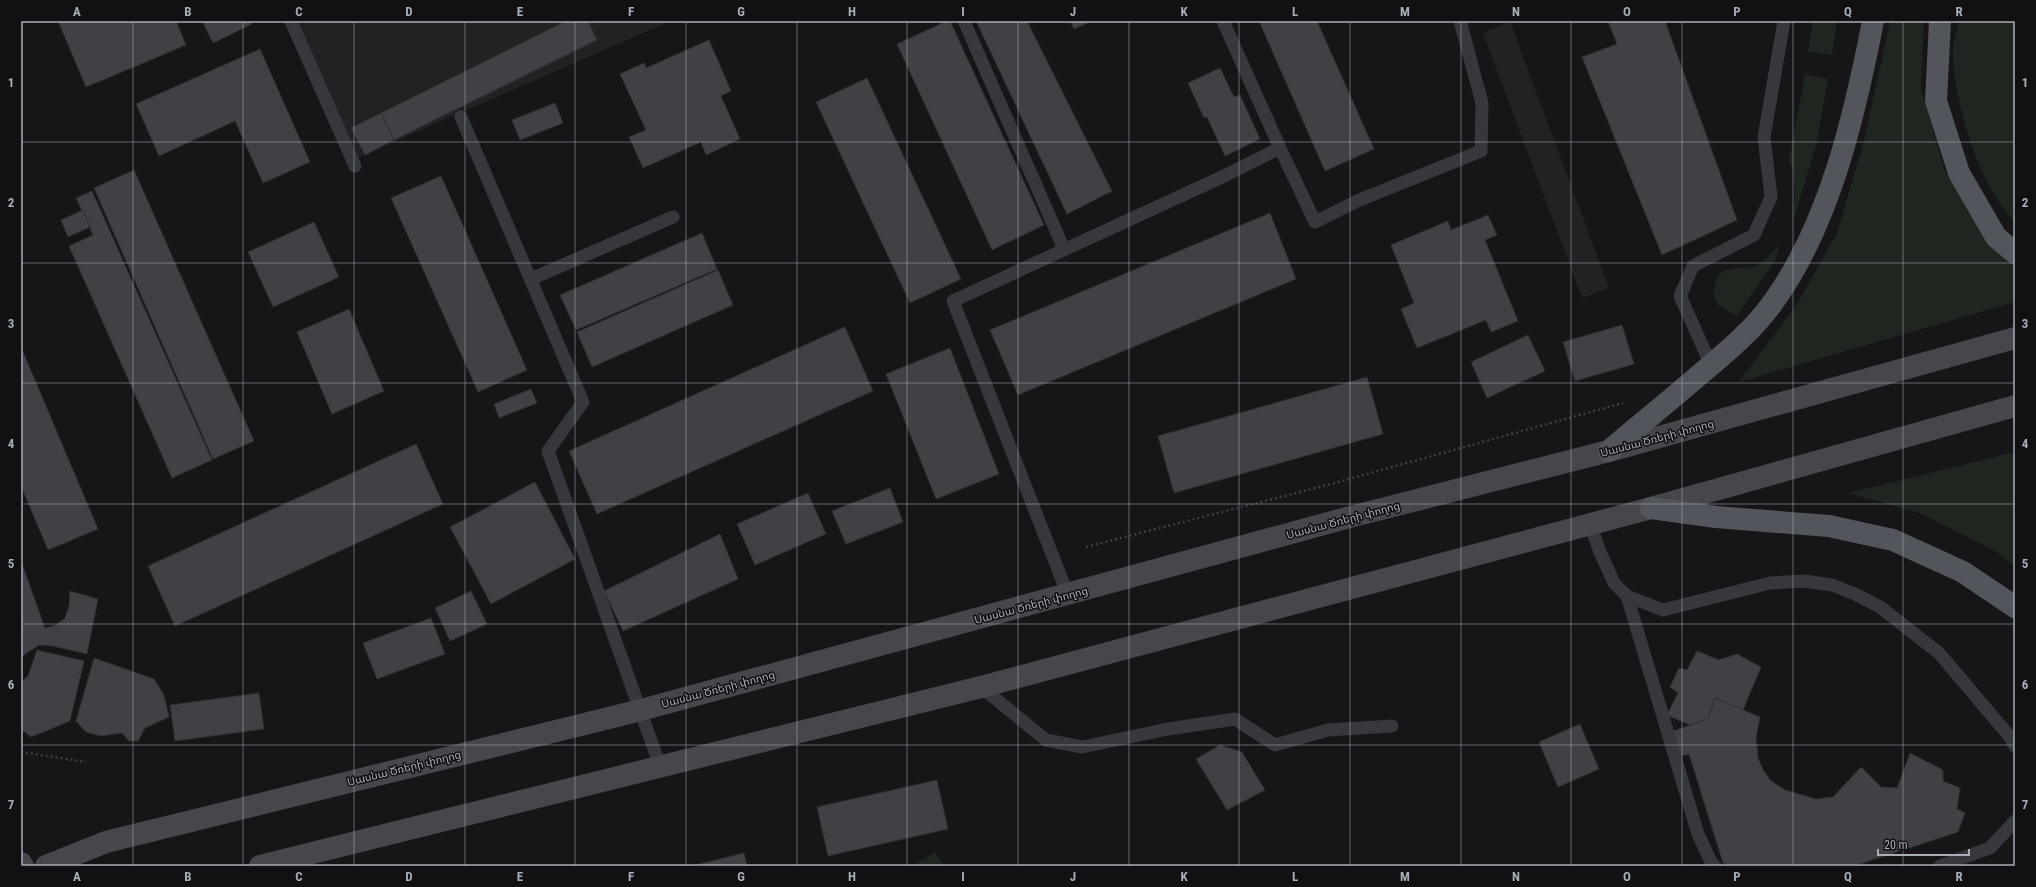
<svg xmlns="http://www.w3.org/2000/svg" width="2036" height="887" viewBox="0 0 2036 887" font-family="'Roboto Condensed','Noto Sans Armenian',sans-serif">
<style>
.built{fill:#222225}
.green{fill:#1e261f}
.building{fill:#404145;stroke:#303034}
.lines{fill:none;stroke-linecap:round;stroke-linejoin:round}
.path{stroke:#3d3f44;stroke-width:2.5;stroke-dasharray:2 3;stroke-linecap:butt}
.service{stroke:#37383d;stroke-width:13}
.secondary{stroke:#45474d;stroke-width:22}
.primary{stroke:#53555c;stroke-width:22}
.grid{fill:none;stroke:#a8adb8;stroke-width:1;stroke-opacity:0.55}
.labels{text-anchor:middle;stroke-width:3;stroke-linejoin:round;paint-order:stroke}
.street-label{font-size:11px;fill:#a8adb8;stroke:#111113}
.neatline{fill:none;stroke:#a8adb8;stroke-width:1.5}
.grid-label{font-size:13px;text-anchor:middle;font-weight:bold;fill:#a8adb8}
</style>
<rect width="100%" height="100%" fill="#161618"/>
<g class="built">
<path d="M297 21H671L357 158Z"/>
<path d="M1510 21 1609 288 1582 298 1483 33Z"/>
</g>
<g class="green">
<path d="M1813 21H1837L1832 55 1808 52Z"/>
<path d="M1890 21H1924L1921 89 1944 169 1983 231 2015 264V302L1739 382 1796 306 1837 233 1864 141Z"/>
<path d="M1959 21H2015V221C1979 187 1953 100 1953 51 1953 41 1957 31 1959 21Z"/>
<path d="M1805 74 1828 79 1816 146 1793 221C1795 200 1797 180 1789 160Z"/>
<path d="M1780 244 1775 261 1737 316C1732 313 1725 310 1720 307 1709 296 1713 273 1729 269 1739 267 1751 269 1760 264 1767 259 1774 250 1780 244Z"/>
<path d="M2015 452V566L1994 550 1922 514 1849 493Z"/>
<path d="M935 852 944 866H912Z"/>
</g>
<g class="building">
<path d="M58 21H176L186 45 86 87Z"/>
<path d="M202 21H251L252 24 213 43Z"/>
<path d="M566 21H588L597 40 394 140 381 113Z"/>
<path d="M947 21H950L1044 225 992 250 897 44Z"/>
<path d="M976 21H1027L1112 191 1067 214Z"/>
<path d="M1070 21H1092L1074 29Z"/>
<path d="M1259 21H1317L1374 149 1325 171Z"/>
<path d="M1608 21H1665L1737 220 1662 255 1582 57 1617 44Z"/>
<path d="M709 40 731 91 721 96 740 139 706 155 701 142 643 168 629 137 646 130 620 74 644 63 646 68Z"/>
<path d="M260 49 310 162 263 183 235 121 159 156 136 104Z"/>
<path d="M1220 68 1234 97 1240 95 1260 139 1225 156 1207 117 1204 118 1188 83Z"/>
<path d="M867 78 961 279 910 303 816 102Z"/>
<path d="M555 103 563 123 520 140 512 120Z"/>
<path d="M381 113 394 140 365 155 351 128Z"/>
<path d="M134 170 254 441 213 459 94 188Z"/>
<path d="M441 176 527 370 478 392 391 198Z"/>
<path d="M92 191 212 460 172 478 69 246 93 235 76 198Z"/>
<path d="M83 210 90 227 68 237 61 220Z"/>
<path d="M1270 213 1296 279 1018 395 990 330Z"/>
<path d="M1488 215 1497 235 1485 240 1518 321 1491 332 1486 320 1417 348 1401 309 1414 303 1391 245 1448 221 1451 230Z"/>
<path d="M314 222 339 277 273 307 248 252Z"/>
<path d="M702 233 717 269 576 330 560 295Z"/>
<path d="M718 270 733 305 592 367 577 332Z"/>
<path d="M349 309 384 391 332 414 297 332Z"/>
<path d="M1622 325 1634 364 1575 381 1563 342Z"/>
<path d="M845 327 873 391 597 514 569 451Z"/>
<path d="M1528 335 1545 371 1487 398 1471 362Z"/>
<path d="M21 347 98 529 48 550 21 486Z"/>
<path d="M950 348 999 474 936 499 886 374Z"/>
<path d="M1367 377 1383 434 1174 493 1158 436Z"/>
<path d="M531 389 537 403 499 418 494 404Z"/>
<path d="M416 444 443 504 175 626 148 566Z"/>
<path d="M535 482 575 559 491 604 450 527Z"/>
<path d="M890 488 903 522 846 544 832 511Z"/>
<path d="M808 493 826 534 755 565 737 524Z"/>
<path d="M720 534 738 579 623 631 604 591Z"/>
<path d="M21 561 45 628 56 625 65 618 69 606 70 591 98 599 87 654 53 646 39 645 21 657Z"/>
<path d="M471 591 487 624 450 641 435 608Z"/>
<path d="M431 618 445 654 377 679 363 643Z"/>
<path d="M37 650 84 661 70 721 31 737 21 729V682L28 676Z"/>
<path d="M1697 651 1719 660 1737 654 1761 667 1743 710 1715 698 1708 719 1690 725 1667 715 1678 693 1670 687 1679 668 1687 670Z"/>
<path d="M94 658 154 679 164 695 169 717 145 728 138 741H129L122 733 101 736 86 732 76 721Z"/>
<path d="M259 693 264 729 175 741 170 705Z"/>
<path d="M1715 698 1760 717 1756 737 1758 757 1762 768 1770 780 1785 790 1816 799 1833 797 1861 767 1881 787 1897 788 1910 753 1943 770V781L1960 788 1957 809 1965 813 1958 832 1854 866H1730L1723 863 1689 754 1678 757 1670 732 1708 719Z"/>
<path d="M1580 724 1599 769 1558 787 1539 742Z"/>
<path d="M1220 745 1242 752 1265 790 1227 810 1196 759Z"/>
<path d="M937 780 948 829 828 856 817 807Z"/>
<path d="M744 853 747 866H691Z"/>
</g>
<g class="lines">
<g class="path">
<path d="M1086 547 1331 484 1623 403"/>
<path d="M21 752 86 762"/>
</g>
<g class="service">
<path d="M291 21 355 166"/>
<path d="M964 21 1064 249"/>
<path d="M1223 21 1280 148"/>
<path d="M461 117 583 402 548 451 660 766"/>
<path d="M531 279 673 217"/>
<path d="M1711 365 1680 296 1693 266 1754 235 1771 197 1764 137 1784 21"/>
<path d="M1590 524 1600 552 1614 583 1627 596 1663 610 1770 583 1804 581 1832 585 1855 594 1880 607 1939 653 2010 737 2015 746"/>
<path d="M1068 595 953 301 1222 177 1280 148 1315 222 1357 201 1481 151 1482 103 1460 21"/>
<path d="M1627 596 1698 834 1711 862 1715 866"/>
<path d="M981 687 1046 740 1082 747 1168 729 1235 719 1275 745 1328 730 1392 726"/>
<path d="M1940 866 1990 848 2015 821"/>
</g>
<g class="secondary">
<path d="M21 863 23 866"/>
<path d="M46 866 106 842 641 710 1350 517 1609 451 2015 338"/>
<path d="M260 866 981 687 1651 508 2015 406"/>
</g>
<g class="primary">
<path d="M1940 21 1936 101 1959 173 1996 237 2015 253"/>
<path d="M1609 451C1638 426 1668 402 1697 377 1724 354 1753 331 1774 301 1830 223 1855 114 1873 21"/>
<path d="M1651 508 1716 517 1829 526 1893 540 1963 572 2015 607"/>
</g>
</g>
<path class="grid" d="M133 21V866M243 21V866M354 21V866M465 21V866M575 21V866M686 21V866M797 21V866M907 21V866M1018 21V866M1129 21V866M1239 21V866M1350 21V866M1461 21V866M1571 21V866M1682 21V866M1793 21V866M1903 21V866M21 142H2015M21 263H2015M21 383H2015M21 504H2015M21 624H2015M21 745H2015"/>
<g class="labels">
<g class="street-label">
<text transform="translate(1657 438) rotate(-15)" y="4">Սասնա Ծռերի փողոց</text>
<text transform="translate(1343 520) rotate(-15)" y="4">Սասնա Ծռերի փողոց</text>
<text transform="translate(1031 605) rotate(-15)" y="4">Սասնա Ծռերի փողոց</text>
<text transform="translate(718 689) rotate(-15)" y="4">Սասնա Ծռերի փողոց</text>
<text transform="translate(404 768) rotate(-14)" y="4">Սասնա Ծռերի փողոց</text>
</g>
</g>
<rect width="2036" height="887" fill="none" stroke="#111113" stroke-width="44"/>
<path d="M1878 849v6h91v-6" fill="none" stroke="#a8adb8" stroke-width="2"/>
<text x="1884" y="849" font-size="12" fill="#a8adb8" stroke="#111113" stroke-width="3" paint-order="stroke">20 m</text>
<rect x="22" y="22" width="1992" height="843" class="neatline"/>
<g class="grid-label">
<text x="77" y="16">A</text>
<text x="188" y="16">B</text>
<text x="299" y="16">C</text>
<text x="409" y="16">D</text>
<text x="520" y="16">E</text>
<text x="631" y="16">F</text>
<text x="741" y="16">G</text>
<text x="852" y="16">H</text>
<text x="963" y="16">I</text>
<text x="1073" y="16">J</text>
<text x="1184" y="16">K</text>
<text x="1295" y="16">L</text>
<text x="1405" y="16">M</text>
<text x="1516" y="16">N</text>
<text x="1627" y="16">O</text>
<text x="1737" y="16">P</text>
<text x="1848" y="16">Q</text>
<text x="1959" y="16">R</text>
<text x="11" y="87">1</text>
<text x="2025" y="87">1</text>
<text x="11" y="207">2</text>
<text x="2025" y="207">2</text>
<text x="11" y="328">3</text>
<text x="2025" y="328">3</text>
<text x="11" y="448">4</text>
<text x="2025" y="448">4</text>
<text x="11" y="568">5</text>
<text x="2025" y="568">5</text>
<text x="11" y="689">6</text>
<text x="2025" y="689">6</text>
<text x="11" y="809">7</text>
<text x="2025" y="809">7</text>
<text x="77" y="881">A</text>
<text x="188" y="881">B</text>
<text x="299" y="881">C</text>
<text x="409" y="881">D</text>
<text x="520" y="881">E</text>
<text x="631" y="881">F</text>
<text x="741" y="881">G</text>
<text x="852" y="881">H</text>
<text x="963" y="881">I</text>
<text x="1073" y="881">J</text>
<text x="1184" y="881">K</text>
<text x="1295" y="881">L</text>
<text x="1405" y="881">M</text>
<text x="1516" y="881">N</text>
<text x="1627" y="881">O</text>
<text x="1737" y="881">P</text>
<text x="1848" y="881">Q</text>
<text x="1959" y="881">R</text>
</g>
</svg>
